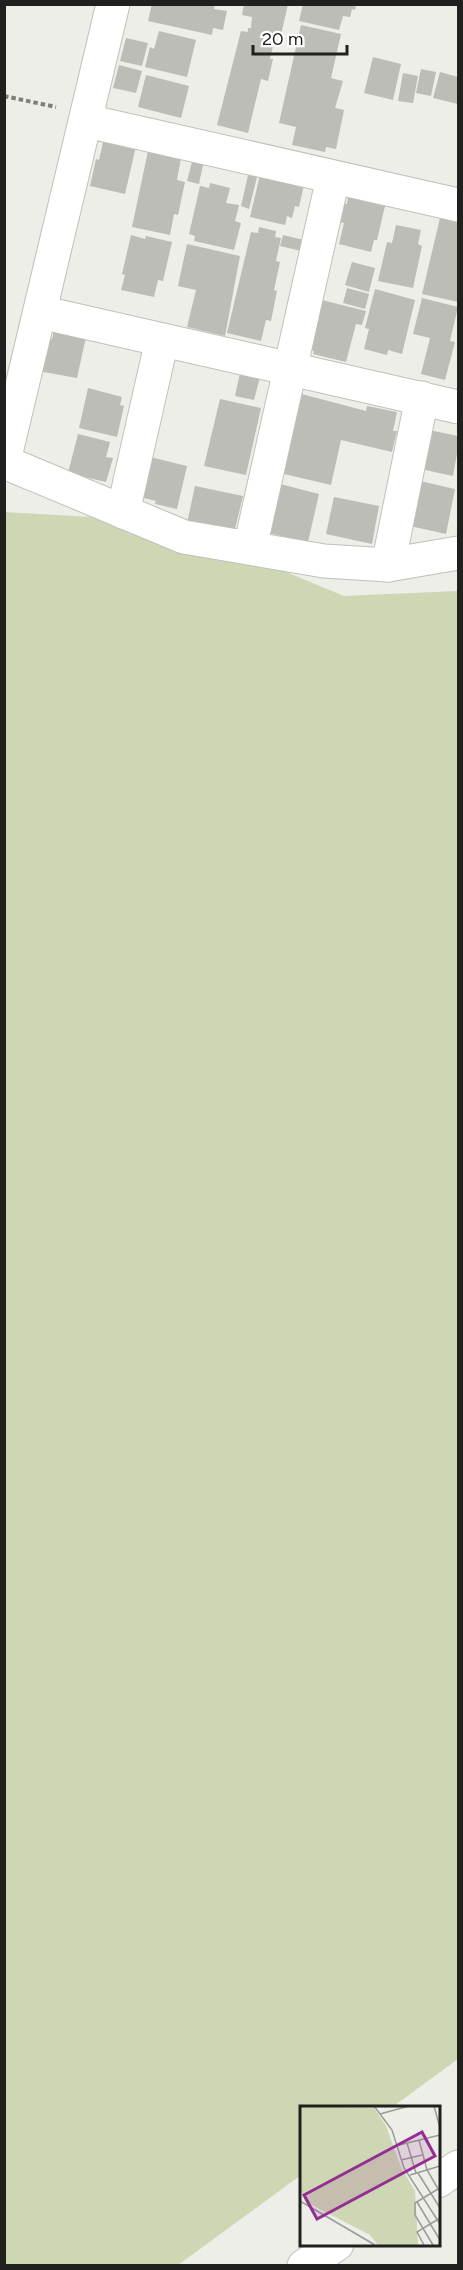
<svg xmlns="http://www.w3.org/2000/svg" width="463" height="2270" viewBox="0 0 463 2270" font-family="Figtree,sans-serif">
<style>
.green{fill:#ced7b3}
.building{fill:#bbbdb6}
.lines{fill:none;stroke-linecap:round;stroke-linejoin:round}
.minor-casing{stroke:#bfc1ba;stroke-width:35}
.tertiary-casing{stroke:#bfc1ba;stroke-width:35}
.path{stroke:#7e7f7a;stroke-width:4;stroke-dasharray:4.5 3;stroke-linecap:butt}
.minor{stroke:#fff;stroke-width:33}
.tertiary{stroke:#fff;stroke-width:33}
.inset-road{fill:none;stroke:#9a9c97;stroke-width:1.5}
.view{fill:#952e92;fill-opacity:0.15;stroke:#952e92;stroke-width:3}
.inset-edge{fill:none;stroke:#20211e;stroke-width:3}
</style>
<rect width="100%" height="100%" fill="#eceee7"/>
<path class="green" d="M4 512 163 521 344 596 458 591V2059L391 2108H301V2175L178 2265H5Z"/>
<g class="building">
<path d="M152 4H215L214 9 227 11 223 30 213 28 212 35 148 21Z"/>
<path d="M244 4H288L281 35 276 33 270 59H273L268 81 261 79 248 133 217 125 241 31 248 32V28H251L252 17 242 15Z"/>
<path d="M303 4H356L355 10 352 9 350 17 343 16 339 30 299 21Z"/>
<path d="M301 25 341 34 331 78 343 81 335 108 344 110 336 149 326 147 325 152 292 145 296 127 279 123Z"/>
<path d="M159 31 196 40 187 77 145 67 150 47 154 49Z"/>
<path d="M126 38 148 43 142 66 120 61Z"/>
<path d="M373 57 401 64 393 100 364 93Z"/>
<path d="M119 65 142 71 136 93 113 88Z"/>
<path d="M421 69 436 72 431 96 416 93Z"/>
<path d="M440 72 458 77V104L433 98Z"/>
<path d="M403 73 418 76 413 103 398 101Z"/>
<path d="M146 75 189 86 181 118 138 107Z"/>
<path d="M104 138 136 146 125 194 90 186 96 159 99 160Z"/>
<path d="M148 151 181 158 177 180 185 182 178 215 174 214 170 235 132 227Z"/>
<path d="M193 158 204 160 199 184 187 181Z"/>
<path d="M249 171 258 173 249 209 241 206Z"/>
<path d="M260 175 304 185 299 207 295 206 292 218 287 216 285 225 250 217Z"/>
<path d="M210 183 230 188 226 203 239 205 235 221 241 223 234 250 194 241 195 236 189 234 200 186 209 188Z"/>
<path d="M348 197 385 206 377 240H374L371 252 339 244 344 223 337 222 342 203 347 204Z"/>
<path d="M440 218 458 223V302L422 294Z"/>
<path d="M396 225 421 230 418 244 422 246 413 288 378 281 387 242 392 243Z"/>
<path d="M259 227 276 231 275 237 281 238 276 261 280 262 274 290 277 291 271 321 266 320 261 341 227 333 251 232 258 233Z"/>
<path d="M131 235 145 239 146 236 172 242 163 281 158 280 154 297 121 290 125 275 122 274Z"/>
<path d="M283 235 304 240 301 251 280 246Z"/>
<path d="M187 244 240 256 225 336 187 327 196 290 178 286Z"/>
<path d="M352 262 375 268 369 292 345 285Z"/>
<path d="M347 288 369 294 365 309 343 303Z"/>
<path d="M375 289 415 300 402 354 388 350 387 355 364 349 369 329 365 328Z"/>
<path d="M422 298 458 307 450 341 455 342 445 380 421 374 430 338 413 334Z"/>
<path d="M322 300 366 311 362 325 356 324 346 362 313 354 314 351 310 350Z"/>
<path d="M54 330 86 337 77 378 38 371 45 338 52 339Z"/>
<path d="M240 373 260 377 254 400 235 396Z"/>
<path d="M88 388 122 397 120 405 124 406 117 437 79 428Z"/>
<path d="M298 393 366 411 367 406 397 412 393 431H397L392 452 341 440 331 485 280 473Z"/>
<path d="M220 399 261 408 246 475 204 466Z"/>
<path d="M424 429 458 436V448L453 476 416 468Z"/>
<path d="M78 434 110 442 106 457 113 458 106 482 68 473Z"/>
<path d="M146 456 187 466 177 509 155 504 156 501 136 496Z"/>
<path d="M420 481 455 489 446 534 410 526Z"/>
<path d="M280 484 319 494 308 542 268 533Z"/>
<path d="M195 486 243 496 234 533 187 523Z"/>
<path d="M334 497 379 506 372 544 326 534Z"/>
</g>
<g class="lines">
<g class="minor-casing">
<g id="minor">
<path d="M87 121 458 205"/>
<path d="M40 312 458 407"/>
<path d="M4 461 113 4"/>
<path d="M4 462 184 537 324 561 388 565 458 553"/>
<path d="M123 512 162 340"/>
<path d="M250 548 333 178"/>
<path d="M388 565 422 398"/>
</g>
</g>
<g class="tertiary-casing">
<g id="tertiary">
<path d="M438 2181 458 2167"/>
<path d="M304 2266 337 2244"/>
</g>
</g>
<path class="path" d="M4 96 56 107"/>
<use href="#minor" class="minor"/>
<use href="#tertiary" class="tertiary"/>
</g>
<g transform="translate(300 2106)">
<rect width="140" height="140" fill="#eceee7"/>
<path d="M0 0 74 2 86 20 101 61 115 85 118 139H78L70 129 6 96 0 83Z" fill="#ced7b3"/>
<path class="inset-road" d="M74 0 92 24 104 62 140 118M134 0 140 22M80 8 109 0M119 34 127 64 140 86M107 37 116 67M99 39 140 29M101 54 122 49M118 67 140 102M110 69 140 60M0 95 75 139M117 96 140 134M124 139 117 126 140 112M133 139 115 109V97L138 83"/>
<path class="view" d="M122 26 135 50 17 113 4 89Z"/>
<rect width="140" height="140" class="inset-edge"/>
</g>
<rect width="463" height="2270" fill="none" stroke="#20211e" stroke-width="12"/>
<path d="M253 45v9h94v-9" fill="none" stroke="#20211e" stroke-width="3"/>
<text x="262" y="45" font-size="18" fill="#20211e" stroke="#ffffff" stroke-width="4.5" paint-order="stroke">20 m</text>
</svg>
